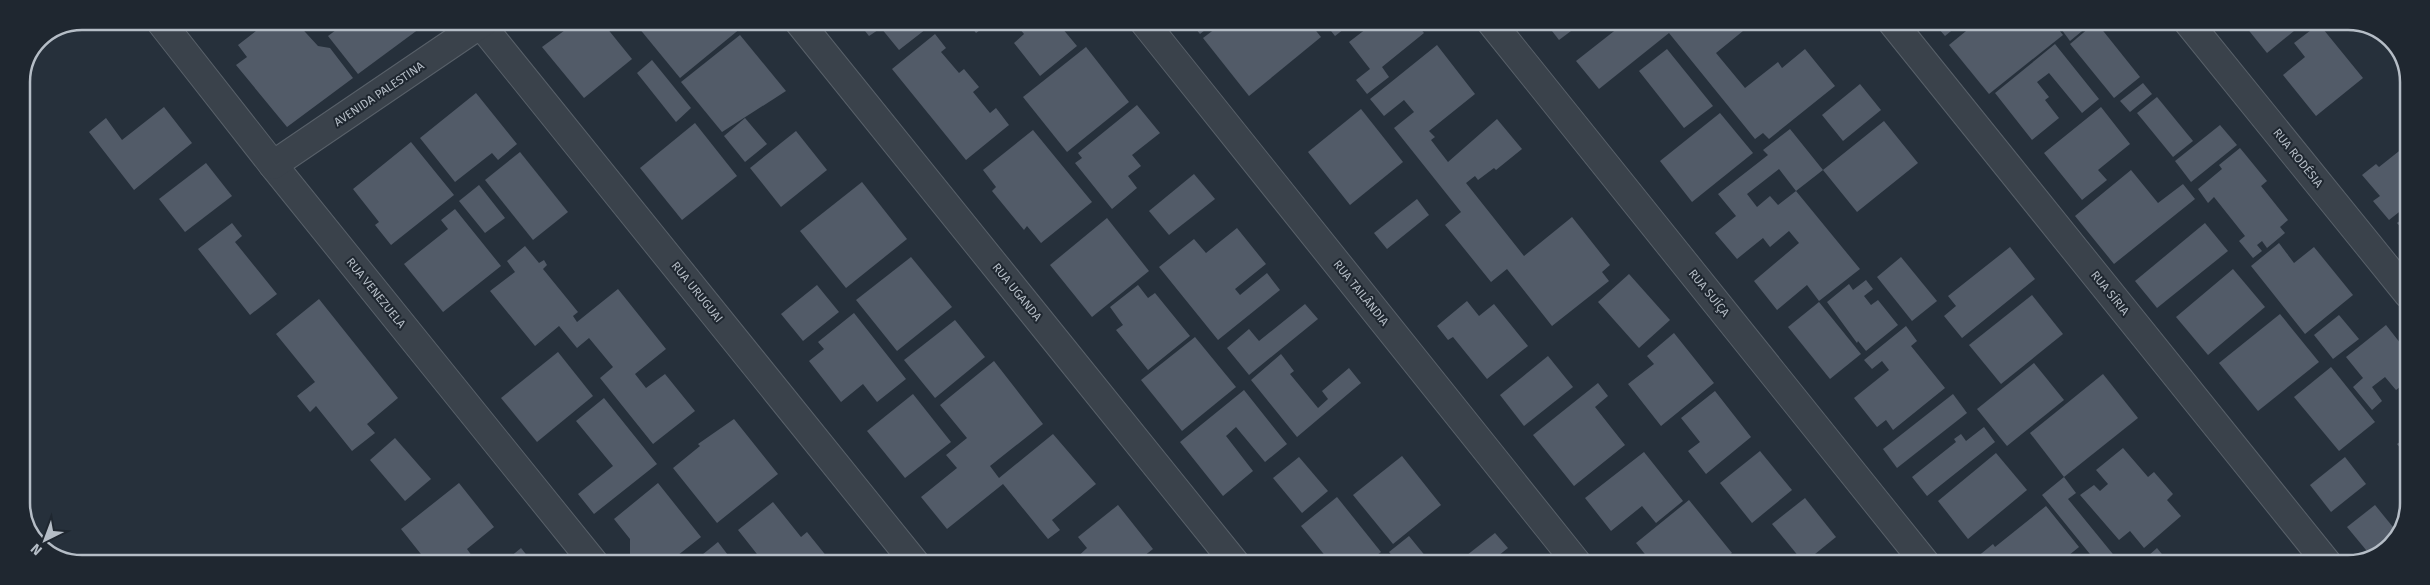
<svg xmlns="http://www.w3.org/2000/svg" width="2430" height="585" viewBox="0 0 2430 585" font-family="'Fira Sans',sans-serif">
<style>
.building{fill:#525b68;fill-rule:evenodd}
.lines{fill:none;stroke-linecap:round;stroke-linejoin:round}
.minor-casing{stroke:#586069;stroke-width:30}
.tertiary-casing{stroke:#586069;stroke-width:30}
.minor{stroke:#3a424b;stroke-width:28}
.tertiary{stroke:#3a424b;stroke-width:28}
.labels{text-anchor:middle;stroke-width:4;stroke-linejoin:round;paint-order:stroke}
.street-label{font-size:12px;fill:#b5bdc6;stroke:#1f2730}
.rim{fill:none;stroke:#b5bdc6;stroke-width:2.5}
</style>
<rect width="100%" height="100%" fill="#26303b"/>
<g class="building">
<path d="M269 21H295L318 46 330 48 353 78 287 127 236 65 247 57 238 45Z"/>
<path d="M348 21H420L423 26 358 74 328 36Z"/>
<path d="M576 22H602L632 59 584 98 542 47Z"/>
<path d="M634 22H736L741 28 680 78Z"/>
<path d="M858 22H935L899 50 881 28 869 36Z"/>
<path d="M967 22H991L976 33Z"/>
<path d="M1014 22H1057L1077 46 1040 76 1014 43 1024 34Z"/>
<path d="M1190 22H1215L1200 34Z"/>
<path d="M1224 22H1309L1321 37 1249 96 1203 38Z"/>
<path d="M1324 22H1353L1335 36Z"/>
<path d="M1375 22H1415L1424 33 1382 67 1389 77 1367 94 1356 80 1370 69 1349 42Z"/>
<path d="M1545 22H1583L1559 40Z"/>
<path d="M1613 22H1754L1716 53 1745 88 1778 62 1782 68 1805 49 1835 86 1769 139 1763 133 1755 139 1669 33 1599 89 1576 61 1618 28Z"/>
<path d="M1933 22H1962L1945 36Z"/>
<path d="M1977 22H2053L2063 35 1989 94 1949 45Z"/>
<path d="M2056 22H2093L2070 41Z"/>
<path d="M2096 22 2140 77 2114 98 2070 44Z"/>
<path d="M2242 22H2305L2267 53Z"/>
<path d="M2319 24 2363 78 2316 116 2283 75 2305 57 2294 43Z"/>
<path d="M935 34 946 48 941 52 959 73 964 69 979 87 973 92 990 113 996 108 1009 125 966 160 892 69Z"/>
<path d="M740 35 786 91 722 132 681 82Z"/>
<path d="M2055 44 2099 99 2082 113 2049 73 2037 82 2049 97 2045 100 2059 118 2032 140 1995 93Z"/>
<path d="M1437 45 1475 94 1429 131 1435 137 1431 140 1448 162 1497 119 1522 149 1496 170 1494 168 1478 180 1475 176 1466 183 1524 256 1572 217 1610 265 1602 272 1609 281 1552 326 1507 269 1491 282 1445 225 1461 212 1394 128 1414 112 1404 100 1384 116 1370 99Z"/>
<path d="M1086 47 1129 102 1067 152 1023 97Z"/>
<path d="M1667 49 1713 106 1684 128 1639 71Z"/>
<path d="M652 60 691 108 676 122 637 73Z"/>
<path d="M2143 83 2152 94 2130 112 2120 101Z"/>
<path d="M1860 84 1881 110 1843 141 1822 115Z"/>
<path d="M476 93 517 144 498 160 492 153 455 182 420 138Z"/>
<path d="M2157 97 2193 141 2173 157 2137 113Z"/>
<path d="M1137 105 1160 133 1132 155 1141 166 1128 176 1137 188 1112 209 1075 163 1082 158 1078 153Z"/>
<path d="M164 107 192 143 134 190 89 132 106 118 122 140Z"/>
<path d="M2101 107 2130 144 2098 170 2107 180 2082 200 2044 153Z"/>
<path d="M1361 109 1403 162 1350 205 1308 152Z"/>
<path d="M1720 113 1753 153 1692 202 1660 161Z"/>
<path d="M745 118 767 144 745 162 724 136Z"/>
<path d="M1884 121 1918 163 1857 212 1823 170 1796 191 1860 269 1819 301 1807 285 1777 310 1754 281 1799 243 1789 231 1770 247 1763 238 1737 259 1715 233 1736 216 1718 194 1768 155 1763 150 1790 129 1823 170ZM1779 169 1796 191 1778 205 1770 196 1757 207 1747 194Z"/>
<path d="M695 123 737 176 682 220 640 168Z"/>
<path d="M2220 125 2237 145 2191 182 2175 161Z"/>
<path d="M1033 130 1092 202 1041 243 1027 226 1024 230 992 191 996 187 983 170Z"/>
<path d="M796 131 827 170 781 207 750 168Z"/>
<path d="M411 142 454 195 391 245 375 225 379 222 353 189Z"/>
<path d="M2408 144V205L2389 220 2373 201 2380 196 2362 175 2376 164 2379 167Z"/>
<path d="M2240 148 2267 181 2261 186 2288 220 2280 227 2285 233 2267 248 2262 241 2257 245 2262 251 2253 258 2239 241 2245 236 2214 197 2208 203 2198 189 2222 169 2219 165Z"/>
<path d="M520 152 568 212 533 240 485 180Z"/>
<path d="M206 163 232 196 185 232 159 199Z"/>
<path d="M2131 170 2158 203 2183 184 2195 199 2114 264 2075 216Z"/>
<path d="M1194 174 1215 199 1169 235 1149 211Z"/>
<path d="M862 182 907 239 846 288 800 231Z"/>
<path d="M479 185 505 218 485 233 459 201Z"/>
<path d="M1417 199 1429 215 1387 249 1374 233Z"/>
<path d="M455 209 501 266 443 312 404 264 448 229 441 220Z"/>
<path d="M2408 214V236L2397 223Z"/>
<path d="M1107 218 1149 271 1092 317 1050 265Z"/>
<path d="M232 223 242 236 235 242 277 294 250 315 198 249Z"/>
<path d="M2205 223 2228 251 2157 308 2135 281Z"/>
<path d="M1237 228 1266 264 1235 289 1240 295 1267 273 1280 290 1218 340 1159 267 1194 239 1206 253Z"/>
<path d="M2279 243 2294 263 2314 247 2353 295 2305 334 2251 266Z"/>
<path d="M525 246 539 263 544 260 547 265 543 269 578 312 573 316 577 322 618 289 666 349 635 374 646 388 665 374 695 411 653 444 600 378 613 367 589 338 577 348 559 326 535 346 490 291 515 272 507 261Z"/>
<path d="M2010 247 2035 279 1962 338 1944 316 1956 306 1948 296Z"/>
<path d="M911 257 952 307 897 351 856 300Z"/>
<path d="M1901 257 1937 301 1912 321 1877 277Z"/>
<path d="M2233 269 2265 307 2208 355 2176 317Z"/>
<path d="M1629 274 1670 320 1639 348 1598 302Z"/>
<path d="M1866 280 1873 289 1864 296 1871 305 1878 300 1898 325 1866 351 1858 341 1857 343 1827 302 1849 284 1853 290Z"/>
<path d="M817 285 839 312 803 341 781 314Z"/>
<path d="M1138 285 1148 298 1155 293 1190 336 1148 370 1116 330 1123 325 1110 307Z"/>
<path d="M2032 295 2063 334 2001 384 1969 345Z"/>
<path d="M319 299 398 398 367 424 375 433 352 451 316 406 310 412 297 396 315 382 276 334Z"/>
<path d="M1467 301 1479 316 1494 304 1528 346 1487 379 1453 337 1448 340 1437 326Z"/>
<path d="M1819 302 1861 354 1830 379 1788 327Z"/>
<path d="M1305 304 1318 319 1249 375 1227 348 1249 329 1259 341Z"/>
<path d="M854 313 906 379 877 402 863 384 841 402 809 361 824 349 818 342Z"/>
<path d="M2280 314 2319 362 2258 411 2219 363Z"/>
<path d="M2339 315 2359 339 2333 359 2314 335Z"/>
<path d="M955 320 985 357 935 398 904 360Z"/>
<path d="M2386 325 2408 353V381L2396 390 2385 377 2372 387 2382 401 2372 410 2353 387 2363 378 2346 357Z"/>
<path d="M1906 326 1917 341 1911 346 1945 388 1893 430 1886 420 1877 427 1854 398 1889 370 1882 361 1872 369 1864 360Z"/>
<path d="M1674 333 1714 383 1661 426 1628 384 1654 364 1647 356Z"/>
<path d="M1195 337 1236 387 1182 431 1141 380Z"/>
<path d="M558 352 593 396 537 442 501 398Z"/>
<path d="M1281 354 1294 371 1290 374 1318 408 1328 399 1322 391 1349 368 1361 383 1297 437 1251 380Z"/>
<path d="M1548 356 1573 387 1524 426 1500 395Z"/>
<path d="M994 361 1043 424 990 466 999 478 1053 434 1096 484 1052 520 1060 530 1048 539 1003 484 947 529 921 497 957 468 946 455 967 438 940 405Z"/>
<path d="M2034 363 2064 400 2007 446 1977 409Z"/>
<path d="M2331 367 2375 422 2339 451 2294 397Z"/>
<path d="M2103 374 2138 418 2064 477 2030 433Z"/>
<path d="M1598 383 1608 396 1595 407 1625 445 1574 486 1533 435Z"/>
<path d="M1244 390 1287 444 1265 462 1236 427 1226 436 1253 471 1223 496 1180 442Z"/>
<path d="M1715 391 1751 437 1706 474 1688 451 1700 442 1681 418Z"/>
<path d="M913 394 951 442 905 478 867 431Z"/>
<path d="M1953 394 1967 413 1897 468 1883 449Z"/>
<path d="M604 398 657 464 594 514 578 494 613 466 576 421Z"/>
<path d="M734 419 778 474 717 523 673 468 700 446 698 444Z"/>
<path d="M1984 427 1995 442 1927 496 1912 477 1956 442 1954 439 1961 434 1966 441Z"/>
<path d="M2408 436V458L2397 444Z"/>
<path d="M395 438 431 479 405 501 370 460Z"/>
<path d="M2123 448 2148 477 2154 472 2173 494 2167 500 2181 516 2144 548 2130 531 2119 540 2080 495 2094 485 2100 491 2108 484 2096 470Z"/>
<path d="M1760 451 1792 490 1752 523 1720 483Z"/>
<path d="M1644 452 1683 501 1656 523 1642 506 1611 531 1585 498Z"/>
<path d="M1996 453 2027 490 1968 539 1938 501Z"/>
<path d="M1402 456 1441 505 1393 544 1353 495Z"/>
<path d="M1299 457 1328 491 1302 513 1273 478Z"/>
<path d="M2345 457 2366 484 2331 512 2310 485Z"/>
<path d="M2064 477 2076 493 2068 499 2121 564H2098L2042 495Z"/>
<path d="M459 483 494 527 467 549 477 563H428L401 529Z"/>
<path d="M658 483 701 537 668 563H634L630 559V539L614 519Z"/>
<path d="M1337 497 1381 552 1367 563H1331L1301 526Z"/>
<path d="M1805 498 1836 537 1804 563 1772 524Z"/>
<path d="M1689 500 1732 553 1719 563H1652L1636 543Z"/>
<path d="M773 502 801 537 807 532 832 563H764L738 530Z"/>
<path d="M1118 505 1153 549 1135 563H1071L1087 548 1078 537Z"/>
<path d="M2375 505 2397 532 2385 551 2371 556 2347 527Z"/>
<path d="M2046 506 2079 547 2058 564 1971 562 1993 544 1995 547Z"/>
<path d="M1495 533 1508 548 1489 563H1457Z"/>
<path d="M1409 536 1431 563H1398L1389 552Z"/>
<path d="M718 542 734 563H692Z"/>
<path d="M521 548 533 563H503Z"/>
<path d="M2157 548 2170 564H2139Z"/>
<path d="M1735 554 1743 563H1723Z"/>
</g>
<g class="lines">
<g class="minor-casing">
<g id="minor">
<path d="M478 21 915 563"/>
<path d="M799 22 1235 563"/>
<path d="M1144 22 1577 563"/>
<path d="M1491 22 1926 564"/>
<path d="M1892 22 2328 564"/>
<path d="M2188 22 2408 294"/>
<path d="M273 165 594 563"/>
</g>
</g>
<g class="tertiary-casing">
<path id="tertiary" d="M160 21 273 165 485 21"/>
</g>
<use href="#minor" class="minor"/>
<use href="#tertiary" class="tertiary"/>
</g>
<g class="labels">
<g class="street-label">
<text transform="translate(379 94) rotate(-34)" y="4">AVENIDA PALESTINA</text>
<text transform="translate(2298 158) rotate(51)" y="4">RUA RODÉSIA</text>
<text transform="translate(697 292) rotate(51)" y="4">RUA URUGUAI</text>
<text transform="translate(1017 292) rotate(51)" y="4">RUA UGANDA</text>
<text transform="translate(376 293) rotate(51)" y="4">RUA VENEZUELA</text>
<text transform="translate(1361 293) rotate(51)" y="4">RUA TAILÂNDIA</text>
<text transform="translate(1709 293) rotate(51)" y="4">RUA SUÍÇA</text>
<text transform="translate(2110 293) rotate(51)" y="4">RUA SÍRIA</text>
</g>
</g>
<path d="M0 0H2430V585H0ZM82 30H2348A52 52 0 0 1 2400 82V503A52 52 0 0 1 2348 555H82A52 52 0 0 1 30 503V82A52 52 0 0 1 82 30Z" fill="#1f2730" fill-rule="evenodd"/>
<path class="rim" d="M82 30H2348A52 52 0 0 1 2400 82V503A52 52 0 0 1 2348 555H82A52 52 0 0 1 30 503V82A52 52 0 0 1 82 30Z"/>
<g transform="translate(45 540) rotate(222)" stroke="#1f2730" stroke-width="4" paint-order="stroke">
<path d="M0-4L9 19L0 12L-9 19Z" fill="#b5bdc6"/>
<text y="-8" font-size="14" font-weight="bold" text-anchor="middle" fill="#b5bdc6">N</text>
</g>
</svg>
